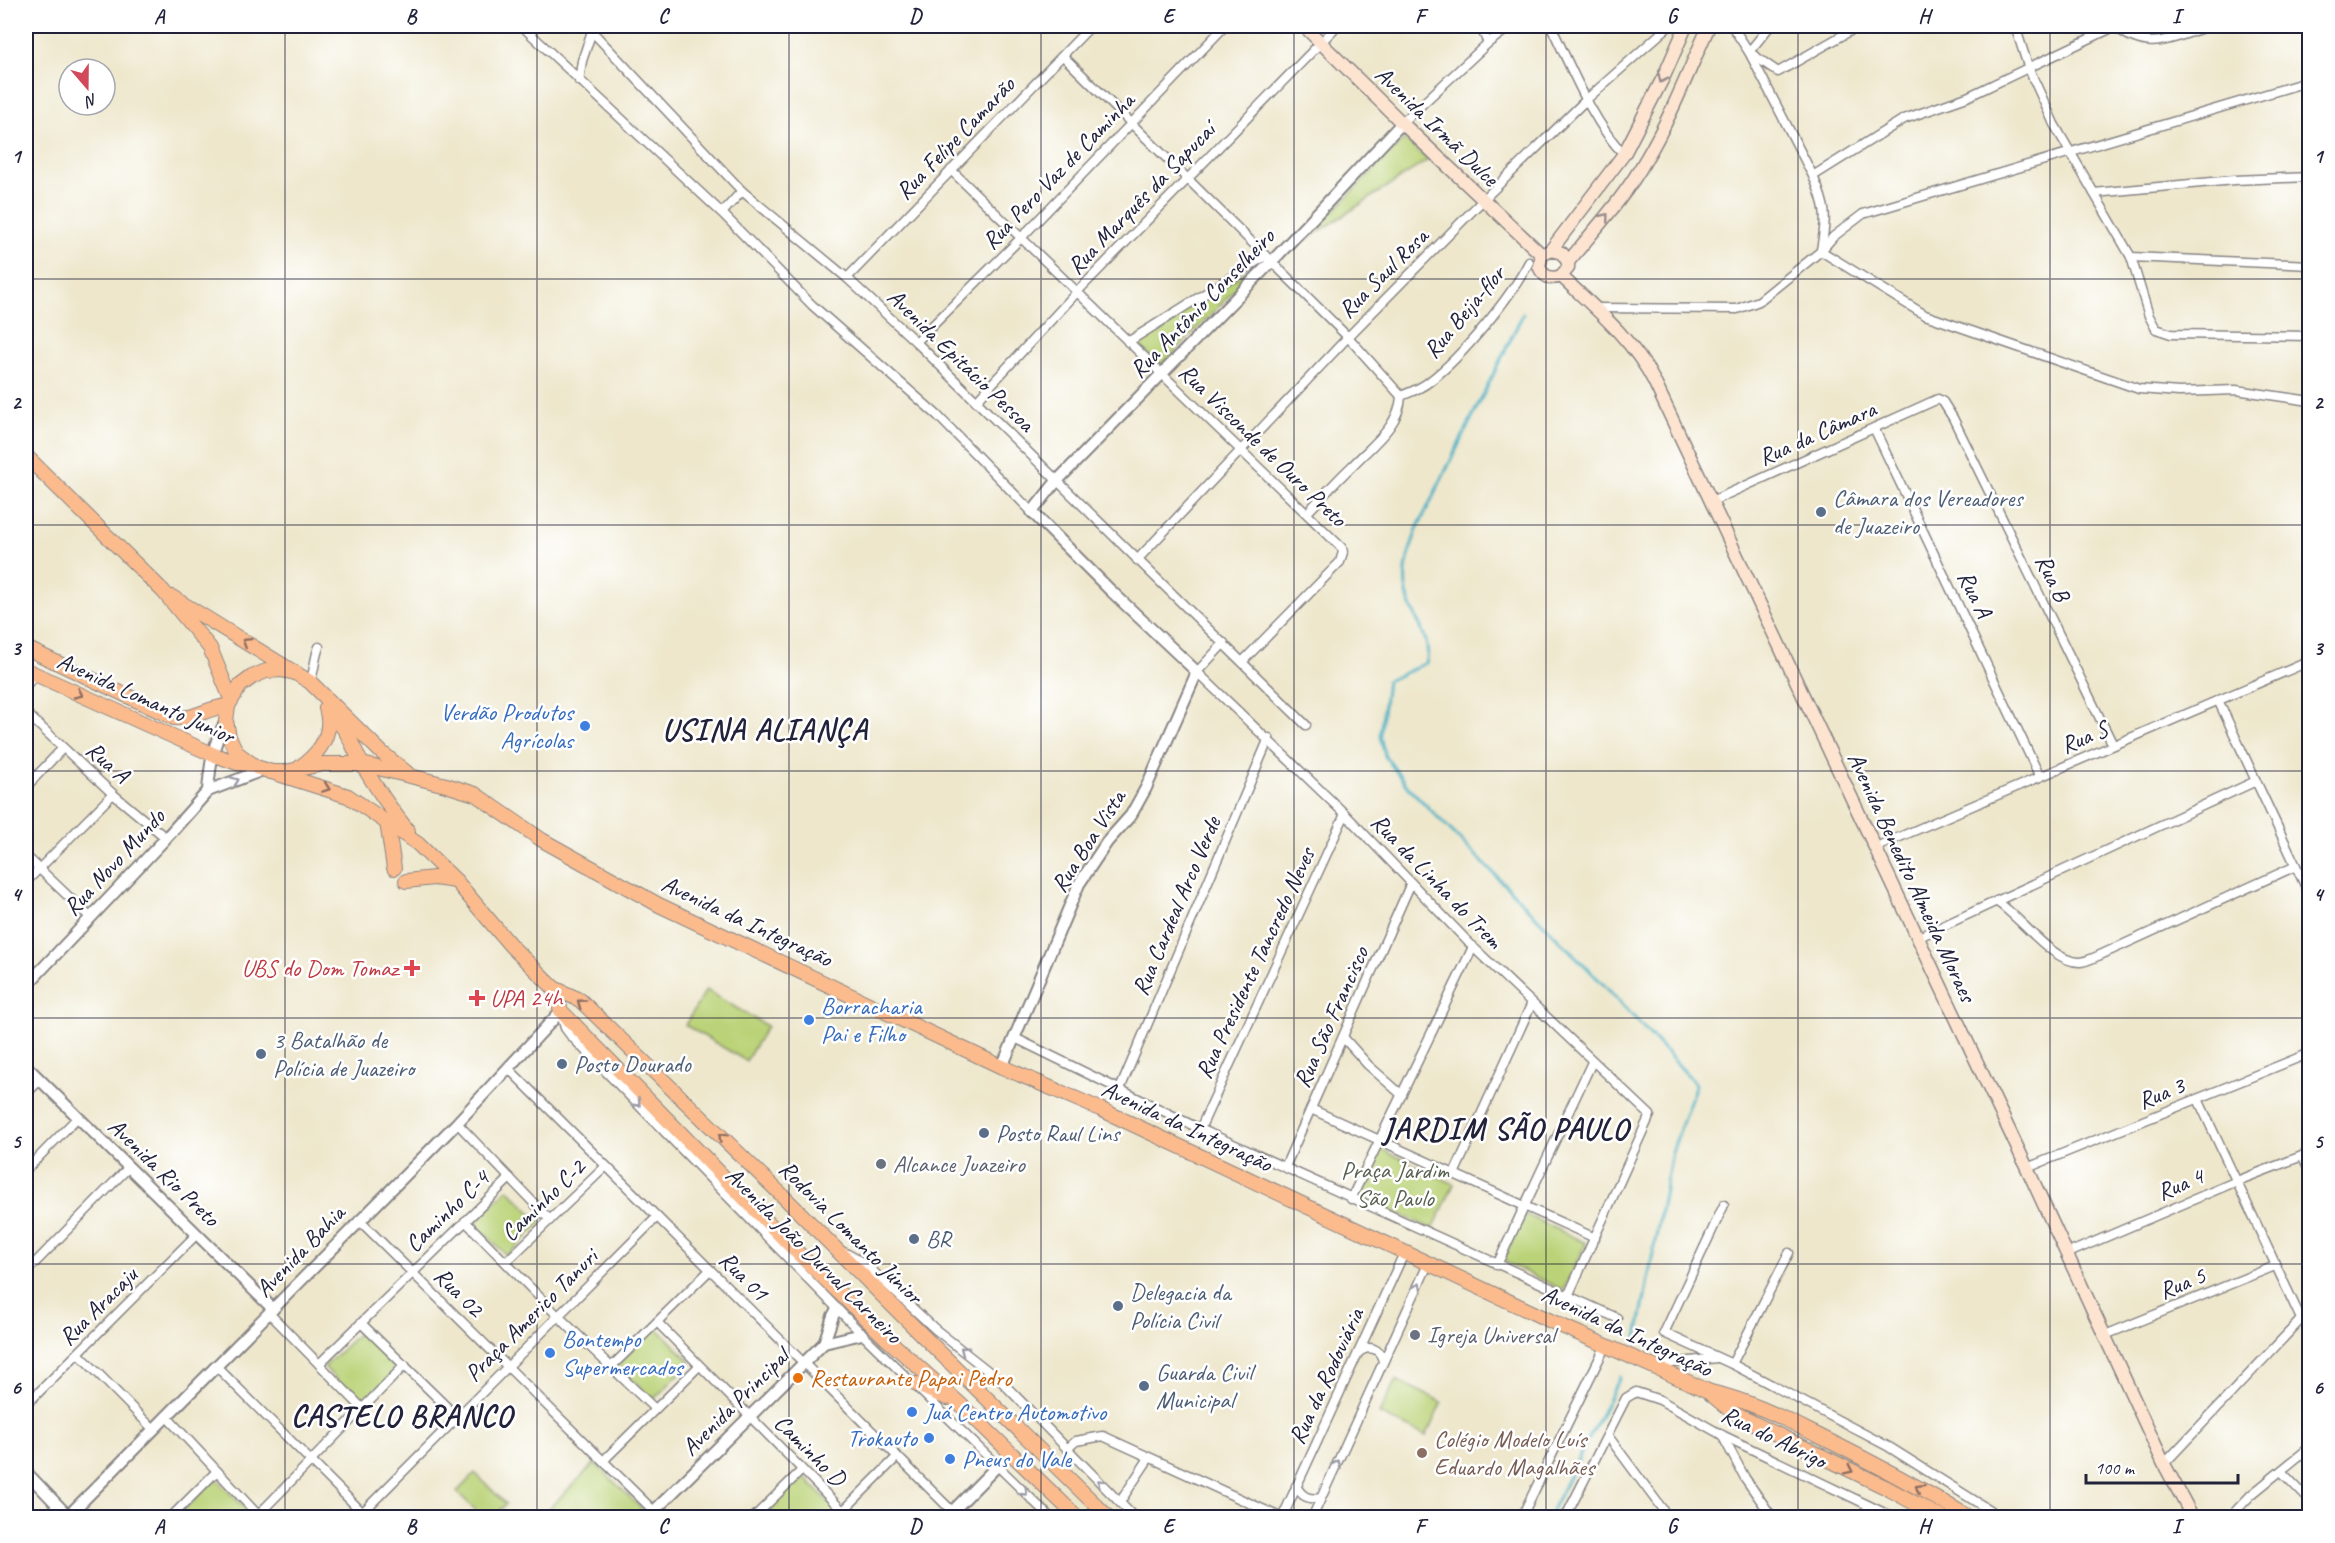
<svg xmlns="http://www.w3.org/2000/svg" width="2335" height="1543" viewBox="0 0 2335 1543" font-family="Caveat,sans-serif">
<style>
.green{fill:#bbd378;stroke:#6e7a5a;stroke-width:1.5}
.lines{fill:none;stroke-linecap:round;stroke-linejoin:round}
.stream{stroke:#46b0c4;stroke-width:3}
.minor-casing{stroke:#888484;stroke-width:11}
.tertiary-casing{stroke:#888484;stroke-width:14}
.secondary-casing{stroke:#888484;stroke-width:15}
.primary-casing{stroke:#888484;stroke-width:16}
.trunk-casing{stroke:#888484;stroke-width:16}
.minor{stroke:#fff;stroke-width:8}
.tertiary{stroke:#fff;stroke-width:10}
.secondary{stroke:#fde4d1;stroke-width:12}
.primary{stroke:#fbbb8d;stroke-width:14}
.trunk{stroke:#fbbb8d;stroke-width:14}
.oneway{stroke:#9a8d8e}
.oneway2{stroke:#8e6e64}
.oneway3{stroke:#9c9ca7}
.grid{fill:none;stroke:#22223b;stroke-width:1.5;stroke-opacity:0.55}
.service-dot{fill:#5c6f8a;stroke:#fff;stroke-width:2}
.shop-dot{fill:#3f7fe0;stroke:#fff;stroke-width:2}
.health-dot{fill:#e0444e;stroke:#fff;stroke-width:2}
.worship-dot{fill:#6b7280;stroke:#fff;stroke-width:2}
.food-dot{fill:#e8710a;stroke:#fff;stroke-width:2}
.education-dot{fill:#8d6e63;stroke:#fff;stroke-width:2}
.labels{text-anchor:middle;stroke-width:5;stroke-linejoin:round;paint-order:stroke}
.street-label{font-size:24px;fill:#22223b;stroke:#fff}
.service-label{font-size:24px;fill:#4e5e75;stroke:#fff;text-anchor:start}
.shop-label{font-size:24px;fill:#366cbe;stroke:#fff;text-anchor:start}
.health-label{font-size:24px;fill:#be3a42;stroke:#fff;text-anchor:end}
.worship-label{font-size:24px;fill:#5b616d;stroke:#fff;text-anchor:start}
.park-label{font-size:24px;fill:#586050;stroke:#fff}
.food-label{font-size:24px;fill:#c56008;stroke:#fff;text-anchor:start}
.education-label{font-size:24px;fill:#785e54;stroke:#fff;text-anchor:start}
.district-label{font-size:30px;font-weight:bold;letter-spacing:1.5px;fill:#22223b;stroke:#fff}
.neatline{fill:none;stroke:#22223b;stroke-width:2}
.grid-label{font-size:20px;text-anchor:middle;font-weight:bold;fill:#22223b}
</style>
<rect width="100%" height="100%" fill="#fff"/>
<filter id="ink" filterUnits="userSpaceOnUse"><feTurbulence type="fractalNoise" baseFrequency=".0167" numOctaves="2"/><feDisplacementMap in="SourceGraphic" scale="12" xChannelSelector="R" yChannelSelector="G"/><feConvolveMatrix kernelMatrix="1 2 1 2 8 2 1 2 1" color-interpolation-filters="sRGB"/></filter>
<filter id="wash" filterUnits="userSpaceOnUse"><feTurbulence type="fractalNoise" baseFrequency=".008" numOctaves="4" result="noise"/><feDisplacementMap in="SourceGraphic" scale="24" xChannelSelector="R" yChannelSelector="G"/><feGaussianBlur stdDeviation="1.35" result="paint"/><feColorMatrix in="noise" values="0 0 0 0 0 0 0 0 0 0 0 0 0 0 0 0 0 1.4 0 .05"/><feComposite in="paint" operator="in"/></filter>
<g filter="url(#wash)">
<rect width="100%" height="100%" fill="#eee7cc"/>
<g class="green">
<path d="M1404 139 1428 160 1303 242Z"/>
<path d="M1263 261 1161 366 1134 341Z"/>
<path d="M706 990 767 1026 746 1061 685 1025Z"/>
<path d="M1379 1148 1454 1184 1433 1229 1357 1196Z"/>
<path d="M508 1189 541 1223 507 1256 474 1223Z"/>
<path d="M1525 1214 1586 1243 1563 1290 1503 1261Z"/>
<path d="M656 1327 691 1362 653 1400 617 1364Z"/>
<path d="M363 1329 400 1367 362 1405 324 1367Z"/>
<path d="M1396 1380 1442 1402 1426 1436 1379 1414Z"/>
<path d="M595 1463 645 1512 640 1517H540Z"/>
<path d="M475 1473 506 1504 493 1517H483L457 1492Z"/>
<path d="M800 1473 838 1511 831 1517 773 1518 764 1508Z"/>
<path d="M216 1479 253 1516 251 1518H182L179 1514Z"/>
</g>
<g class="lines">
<g class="stream">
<path d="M1523 314 1417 529C1410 550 1402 570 1407 593 1411 616 1434 640 1426 663L1387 681 1380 736 1385 756 1407 786 1604 985 1696 1084 1672 1152 1636 1343"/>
<path d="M1548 1518 1620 1377"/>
</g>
</g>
</g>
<g filter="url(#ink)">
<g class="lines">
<g class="minor-casing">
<g id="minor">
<path d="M522 26 722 213 812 305 937 415 1032 512"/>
<path d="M587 26 742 191 847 278 916 342 1306 725"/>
<path d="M1480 26 1488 43"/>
<path d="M1551 26C1570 65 1593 124 1624 154"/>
<path d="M1732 26 1749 52 1778 72 1859 26"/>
<path d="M1770 26 1749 52 1813 176 1904 119 1967 97 2116 26"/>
<path d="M2015 26 2029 69 2054 124 2131 257 2149 316 2156 329 2171 334 2310 336"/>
<path d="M2115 26C2149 55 2172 37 2210 26"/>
<path d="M1063 56 1348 337 1401 396"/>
<path d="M579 81 582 61 592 31"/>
<path d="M1402 123 1488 43 1511 26"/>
<path d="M951 170 1342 548 1343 552 1340 562 1243 661"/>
<path d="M1813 176C1827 208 1827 216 1821 250"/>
<path d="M2094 193 2234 180 2310 177"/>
<path d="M722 213 742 191"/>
<path d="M1821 251 1833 237 1863 214 2310 81"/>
<path d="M2131 257 2310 265"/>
<path d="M847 278 1091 26"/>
<path d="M1595 308 1737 309 1759 301 1821 251 1925 315 2139 389 2179 392 2236 390 2310 401"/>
<path d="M916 342 1020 239 1225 26"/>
<path d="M1128 342 1265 256"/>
<path d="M976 401 1078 291 1337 26"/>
<path d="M1874 428 2040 777"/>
<path d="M1712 501 1938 399 1943 402 1953 418 2113 745"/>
<path d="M1307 513C1322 497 1336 481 1352 466 1371 446 1400 426 1401 396 1411 392 1422 388 1430 381 1462 357 1511 297 1529 262"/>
<path d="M1137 560 1348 337 1484 199 1587 99 1669 26"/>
<path d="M1224 643 1197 672 1345 814 1473 947 1650 1115 1568 1296"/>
<path d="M310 682C315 670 314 659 319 647"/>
<path d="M26 686 35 674"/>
<path d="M2218 700 2310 896"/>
<path d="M26 713 113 794 166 838"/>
<path d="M26 787 63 748"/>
<path d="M1874 848 2310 661"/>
<path d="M26 856 91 918"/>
<path d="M26 882 113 794"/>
<path d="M1996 901C2019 915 2052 963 2080 962 2085 962 2093 958 2098 956L2296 866"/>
<path d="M1917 938 2256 781"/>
<path d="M561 1014 565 1028 571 1036 862 1334 1051 1518"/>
<path d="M1343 1037 1368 1065 1402 1095"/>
<path d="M1015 1038 1200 1129 1617 1318"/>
<path d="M508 1068 952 1511"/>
<path d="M1120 1089 1269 738"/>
<path d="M26 1094 40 1080"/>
<path d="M2198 1099 2301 1319"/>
<path d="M1311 1109 1595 1238"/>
<path d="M457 1123 550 1220"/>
<path d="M1200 1129 1345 814"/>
<path d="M2302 1156 2310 1172"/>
<path d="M1285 1167 1411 883"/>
<path d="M2027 1168 2310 1053"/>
<path d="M26 1170 78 1117"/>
<path d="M1454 1174 1532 1003"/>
<path d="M1351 1199 1473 947"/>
<path d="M1724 1205 1664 1333 1732 1364 1889 1447 2002 1518"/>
<path d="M359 1220 661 1518"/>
<path d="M465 1221 558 1316 655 1409"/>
<path d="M844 1252 864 1263 935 1329 1002 1382 1135 1518"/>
<path d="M2066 1254 2237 1181 2310 1153"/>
<path d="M506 1262 606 1166"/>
<path d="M1497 1265 1592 1062"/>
<path d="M26 1272 129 1167"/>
<path d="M269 1313 362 1408"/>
<path d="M657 1322 843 1511"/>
<path d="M361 1323 457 1417"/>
<path d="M2105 1335 2275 1266"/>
<path d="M1358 1353C1368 1344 1381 1348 1383 1362"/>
<path d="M79 1354 153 1429"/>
<path d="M319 1364 510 1178"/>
<path d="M1732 1364 1789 1253"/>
<path d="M215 1365 368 1518"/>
<path d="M1655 1365 1717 1358"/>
<path d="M611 1367 710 1270"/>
<path d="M26 1405 197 1234"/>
<path d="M166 1416 258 1515"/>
<path d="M1722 1435 1745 1478 1773 1518"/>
<path d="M1608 1436 1669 1518"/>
<path d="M1067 1449 1076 1441 1103 1436 1282 1518"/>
<path d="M603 1461 699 1366"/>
<path d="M2164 1464 2310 1310"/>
<path d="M2281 1471 2310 1501"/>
<path d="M1296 1486C1302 1497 1309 1500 1321 1498"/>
<path d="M1120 1502 1149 1458"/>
<path d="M1867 1506 1877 1518"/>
<path d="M170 1518 217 1471"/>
<path d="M255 1518 405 1365"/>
<path d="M357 1518 657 1217"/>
<path d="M753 1518 802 1470"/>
<path d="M836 1518 897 1457"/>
<path d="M1282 1518 1405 1251"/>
<path d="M1312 1518 1429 1262"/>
<path d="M1521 1518 1606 1345"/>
<path d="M1565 1518 1626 1398 1636 1392 1660 1400 1722 1435 1895 1518"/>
<path d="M2229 1518 2251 1495 2310 1447"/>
</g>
</g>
<g class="tertiary-casing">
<g id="tertiary">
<path d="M208 791C210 765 213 743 226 721"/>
<path d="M26 986 166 838 208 791 263 770"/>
<path d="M26 1066 273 1309"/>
<path d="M1002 1067 1079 884 1107 842 1131 815 1146 788 1197 672 1110 590 1032 512 1056 482 1278 255 1402 123"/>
<path d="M824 1343 833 1316 837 1309"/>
<path d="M26 1472 70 1518"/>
<path d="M47 1518 58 1506"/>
<path d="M66 1518 457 1123 561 1011"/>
<path d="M647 1518 824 1343 862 1334"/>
<path d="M946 1518 997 1466"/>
</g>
</g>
<g class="secondary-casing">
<g id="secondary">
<path d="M1304 26 1402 123 1542 255"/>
<path d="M1551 250 1624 154 1665 74 1686 26"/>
<path d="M1568 262 1562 253 1551 250 1542 255 1539 266C1543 277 1551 280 1561 276L1568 268V262C1595 229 1625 197 1646 159 1671 117 1689 70 1709 26"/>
<path d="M1561 276C1596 309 1632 339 1654 381L2027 1168 2164 1464 2193 1518"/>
</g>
</g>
<g class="primary-casing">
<g id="primary">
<path d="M26 648 174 718C194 720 208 707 228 706"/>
<path d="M26 670 212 754 237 763 249 764"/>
</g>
</g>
<g class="trunk-casing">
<g id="trunk">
<path d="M26 456 163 591 210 648 231 699"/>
<path d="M172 597 310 682 381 752 407 773"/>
<path d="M296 673 281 670 266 671 252 677 240 686 228 706 226 721 229 737 237 753 256 767 348 796 418 844 456 881 511 946 554 988 580 1000 787 1200 921 1334 1109 1518"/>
<path d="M334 718C349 730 353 749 363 766 377 789 392 811 408 831"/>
<path d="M300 767C320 753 334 733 326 708"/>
<path d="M270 772H285L323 764H362L446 785 475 794 542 840 659 905 1002 1067 1100 1109 1555 1323 1706 1390 1735 1414 1885 1487 1942 1518"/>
<path d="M387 822 394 868"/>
<path d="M406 881 434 878 456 881"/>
<path d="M554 988 561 1011 795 1250 886 1338 961 1405 1078 1518"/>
<path d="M916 1384 947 1398"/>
<path d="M1711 1392C1750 1401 1781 1417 1817 1435 1870 1461 1919 1487 1970 1518"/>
</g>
</g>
<use href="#minor" class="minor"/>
<use href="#tertiary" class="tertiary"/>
<use href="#secondary" class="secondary"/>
<use href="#primary" class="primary"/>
<use href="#trunk" class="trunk"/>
</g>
<defs><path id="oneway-chevron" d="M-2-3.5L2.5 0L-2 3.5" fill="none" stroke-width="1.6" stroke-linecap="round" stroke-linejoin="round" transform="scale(1.5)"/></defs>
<g class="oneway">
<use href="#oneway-chevron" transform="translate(1662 79) rotate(116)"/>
<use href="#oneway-chevron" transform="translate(1605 217) rotate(-51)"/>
</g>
<g class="oneway2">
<use href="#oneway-chevron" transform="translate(246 642) rotate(-148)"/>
<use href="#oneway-chevron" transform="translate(79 694) rotate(25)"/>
<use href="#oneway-chevron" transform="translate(326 788) rotate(20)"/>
<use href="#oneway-chevron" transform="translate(581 1003) rotate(-144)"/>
<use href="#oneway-chevron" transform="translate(722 1137) rotate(-135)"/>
<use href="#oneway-chevron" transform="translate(1849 1470) rotate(26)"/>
<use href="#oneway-chevron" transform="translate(1919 1488) rotate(-149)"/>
</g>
<g class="oneway3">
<use href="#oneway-chevron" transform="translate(235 781) rotate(-21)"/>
<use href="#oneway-chevron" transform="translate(637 1103) rotate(46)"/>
<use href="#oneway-chevron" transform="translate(1418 1287) rotate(-65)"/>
<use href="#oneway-chevron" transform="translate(964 1350) rotate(-142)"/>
<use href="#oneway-chevron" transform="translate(1337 1464) rotate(-66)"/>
<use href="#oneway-chevron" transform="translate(1101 1483) rotate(-135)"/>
<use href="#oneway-chevron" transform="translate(1024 1492) rotate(44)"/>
</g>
</g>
<path class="grid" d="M285 26V1518M537 26V1518M789 26V1518M1041 26V1518M1294 26V1518M1546 26V1518M1798 26V1518M2050 26V1518M26 279H2310M26 525H2310M26 771H2310M26 1018H2310M26 1264H2310"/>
<g class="service-dot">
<circle cx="1821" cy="512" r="6"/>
<circle cx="261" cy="1054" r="6"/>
<circle cx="562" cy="1064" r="6"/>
<circle cx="984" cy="1133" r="6"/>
<circle cx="914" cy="1239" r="6"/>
<circle cx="1118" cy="1306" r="6"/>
<circle cx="1144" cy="1386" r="6"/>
</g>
<g class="shop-dot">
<circle cx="585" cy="726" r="6"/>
<circle cx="809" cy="1020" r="6"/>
<circle cx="550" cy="1353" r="6"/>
<circle cx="912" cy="1412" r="6"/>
<circle cx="929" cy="1438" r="6"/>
<circle cx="950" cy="1459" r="6"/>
</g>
<g class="health-dot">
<path d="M409 959h6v6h6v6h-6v6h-6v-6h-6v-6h6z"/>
<path d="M474 989h6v6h6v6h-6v6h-6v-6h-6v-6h6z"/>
</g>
<g class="worship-dot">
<circle cx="881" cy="1164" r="6"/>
<circle cx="1415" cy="1335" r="6"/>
</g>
<circle class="food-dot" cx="798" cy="1378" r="6"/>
<circle class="education-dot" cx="1422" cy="1453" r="6"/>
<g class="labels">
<g class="street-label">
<text transform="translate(1437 126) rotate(44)" y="8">Avenida Irmã Dulce</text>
<text transform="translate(955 138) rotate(-46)" y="8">Rua Felipe Camarão</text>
<text transform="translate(1058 171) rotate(-46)" y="8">Rua Pero Vaz de Caminha</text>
<text transform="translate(1141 198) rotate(-46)" y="8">Rua Marquês da Sapucaí</text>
<text transform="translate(1383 273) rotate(-45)" y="8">Rua Saul Rosa</text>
<text transform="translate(1202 303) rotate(-46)" y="8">Rua Antônio Conselheiro</text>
<text transform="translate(1464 312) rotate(-50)" y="8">Rua Beija-flor</text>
<text transform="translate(961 360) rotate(44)" y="8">Avenida Epitácio Pessoa</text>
<text transform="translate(1817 433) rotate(-24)" y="8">Rua da Câmara</text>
<text transform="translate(1263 445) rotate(44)" y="8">Rua Visconde de Ouro Preto</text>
<text transform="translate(2053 578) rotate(64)" y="8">Rua B</text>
<text transform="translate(1975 594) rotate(64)" y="8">Rua A</text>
<text transform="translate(146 698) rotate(24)" y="8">Avenida Lomanto Junior</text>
<text transform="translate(2084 737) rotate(-23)" y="8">Rua S</text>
<text transform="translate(108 762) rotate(42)" y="8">Rua A</text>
<text transform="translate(1088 841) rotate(-57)" y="8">Rua Boa Vista</text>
<text transform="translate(114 862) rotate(-47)" y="8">Rua Novo Mundo</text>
<text transform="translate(1912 877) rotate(65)" y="8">Avenida Benedito Almeida Moraes</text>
<text transform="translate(1437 881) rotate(46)" y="8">Rua da Linha do Trem</text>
<text transform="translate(1176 906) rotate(-67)" y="8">Rua Cardeal Arco Verde</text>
<text transform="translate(747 921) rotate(25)" y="8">Avenida da Integração</text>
<text transform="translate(1255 963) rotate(-65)" y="8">Rua Presidente Tancredo Neves</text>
<text transform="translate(1331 1017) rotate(-66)" y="8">Rua São Francisco</text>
<text transform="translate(2161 1093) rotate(-22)" y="8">Rua 3</text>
<text transform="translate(1187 1126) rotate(25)" y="8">Avenida da Integração</text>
<text transform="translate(164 1172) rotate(44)" y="8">Avenida Rio Preto</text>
<text transform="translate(2180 1184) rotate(-23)" y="8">Rua 4</text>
<text transform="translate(543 1200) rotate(-44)" y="8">Caminho C-2</text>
<text transform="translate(447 1211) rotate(-44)" y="8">Caminho C-4</text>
<text transform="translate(851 1232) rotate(45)" y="8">Rodovia Lomanto Júnior</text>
<text transform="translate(300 1251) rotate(-46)" y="8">Avenida Bahia</text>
<text transform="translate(814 1255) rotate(45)" y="8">Avenida João Durval Carneiro</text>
<text transform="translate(744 1276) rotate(45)" y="8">Rua 01</text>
<text transform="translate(2182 1283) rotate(-22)" y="8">Rua 5</text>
<text transform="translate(459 1292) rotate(45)" y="8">Rua 02</text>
<text transform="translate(98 1306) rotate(-45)" y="8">Rua Aracaju</text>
<text transform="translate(531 1315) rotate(-45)" y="8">Praça Americo Tanuri</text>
<text transform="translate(1627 1331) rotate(25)" y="8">Avenida da Integração</text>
<text transform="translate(1326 1376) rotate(-65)" y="8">Rua da Rodoviária</text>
<text transform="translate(735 1402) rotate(-45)" y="8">Avenida Principal</text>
<text transform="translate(1774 1437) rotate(26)" y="8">Rua do Abrigo</text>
<text transform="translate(810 1450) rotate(45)" y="8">Caminho D</text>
</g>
<g class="service-label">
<text x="1833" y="506">Câmara dos Vereadores<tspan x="1833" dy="28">de Juazeiro</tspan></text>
<text x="273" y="1048">3 Batalhão de<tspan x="273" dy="28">Polícia de Juazeiro</tspan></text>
<text x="574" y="1072">Posto Dourado</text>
<text x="996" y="1141">Posto Raul Lins</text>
<text x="926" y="1247">BR</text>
<text x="1130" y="1300">Delegacia da<tspan x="1130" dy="28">Polícia Civil</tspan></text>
<text x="1156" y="1380">Guarda Civil<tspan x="1156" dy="28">Municipal</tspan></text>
</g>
<g class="shop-label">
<text x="573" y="720" text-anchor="end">Verdão Produtos<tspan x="573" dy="28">Agrícolas</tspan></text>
<text x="821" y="1014">Borracharia<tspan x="821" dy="28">Pai e Filho</tspan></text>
<text x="562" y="1347">Bontempo<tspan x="562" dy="28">Supermercados</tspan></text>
<text x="924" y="1420">Juá Centro Automotivo</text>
<text x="917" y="1446" text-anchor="end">Trokauto</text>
<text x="962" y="1467">Pneus do Vale</text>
</g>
<g class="health-label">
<text x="398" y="976">UBS do Dom Tomaz</text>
<text x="490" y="1006" text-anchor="start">UPA 24h</text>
</g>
<g class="worship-label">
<text x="893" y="1172">Alcance Juazeiro</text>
<text x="1427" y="1343">Igreja Universal</text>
</g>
<g class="park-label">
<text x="1395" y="1178">Praça Jardim<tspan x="1395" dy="28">São Paulo</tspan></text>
</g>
<g class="food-label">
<text x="810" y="1386">Restaurante Papai Pedro</text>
</g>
<g class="education-label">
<text x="1434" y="1447">Colégio Modelo Luís<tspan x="1434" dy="28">Eduardo Magalhães</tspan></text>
</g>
<g class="district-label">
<text x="765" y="740">USINA ALIANÇA</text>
<text x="1506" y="1139">JARDIM SÃO PAULO</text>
<text x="402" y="1426">CASTELO BRANCO</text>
</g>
</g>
<rect width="2335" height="1543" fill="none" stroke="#fff" stroke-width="66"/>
<g transform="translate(87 87) rotate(160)"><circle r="28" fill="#ffffff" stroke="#a7a7b1" stroke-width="1.5"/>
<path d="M0-4.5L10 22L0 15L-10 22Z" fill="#d1495b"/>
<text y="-9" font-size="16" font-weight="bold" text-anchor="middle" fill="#22223b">N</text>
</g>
<path d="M2086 1474v9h152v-9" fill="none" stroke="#22223b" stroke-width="3"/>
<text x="2095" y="1474" font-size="18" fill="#22223b" stroke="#ffffff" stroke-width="4.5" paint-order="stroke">100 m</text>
<rect x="33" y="33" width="2269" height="1477" class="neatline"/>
<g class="grid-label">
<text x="159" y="23">A</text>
<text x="411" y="23">B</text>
<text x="663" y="23">C</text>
<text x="915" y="23">D</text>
<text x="1168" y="23">E</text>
<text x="1420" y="23">F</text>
<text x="1672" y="23">G</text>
<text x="1924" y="23">H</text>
<text x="2176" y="23">I</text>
<text x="16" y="163">1</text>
<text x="2318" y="163">1</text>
<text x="16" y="409">2</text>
<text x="2318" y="409">2</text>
<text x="16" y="655">3</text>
<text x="2318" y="655">3</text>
<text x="16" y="901">4</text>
<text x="2318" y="901">4</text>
<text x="16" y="1148">5</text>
<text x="2318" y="1148">5</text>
<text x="16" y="1394">6</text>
<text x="2318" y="1394">6</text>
<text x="159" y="1533">A</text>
<text x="411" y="1533">B</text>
<text x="663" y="1533">C</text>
<text x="915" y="1533">D</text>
<text x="1168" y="1533">E</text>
<text x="1420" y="1533">F</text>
<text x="1672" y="1533">G</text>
<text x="1924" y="1533">H</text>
<text x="2176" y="1533">I</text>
</g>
</svg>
